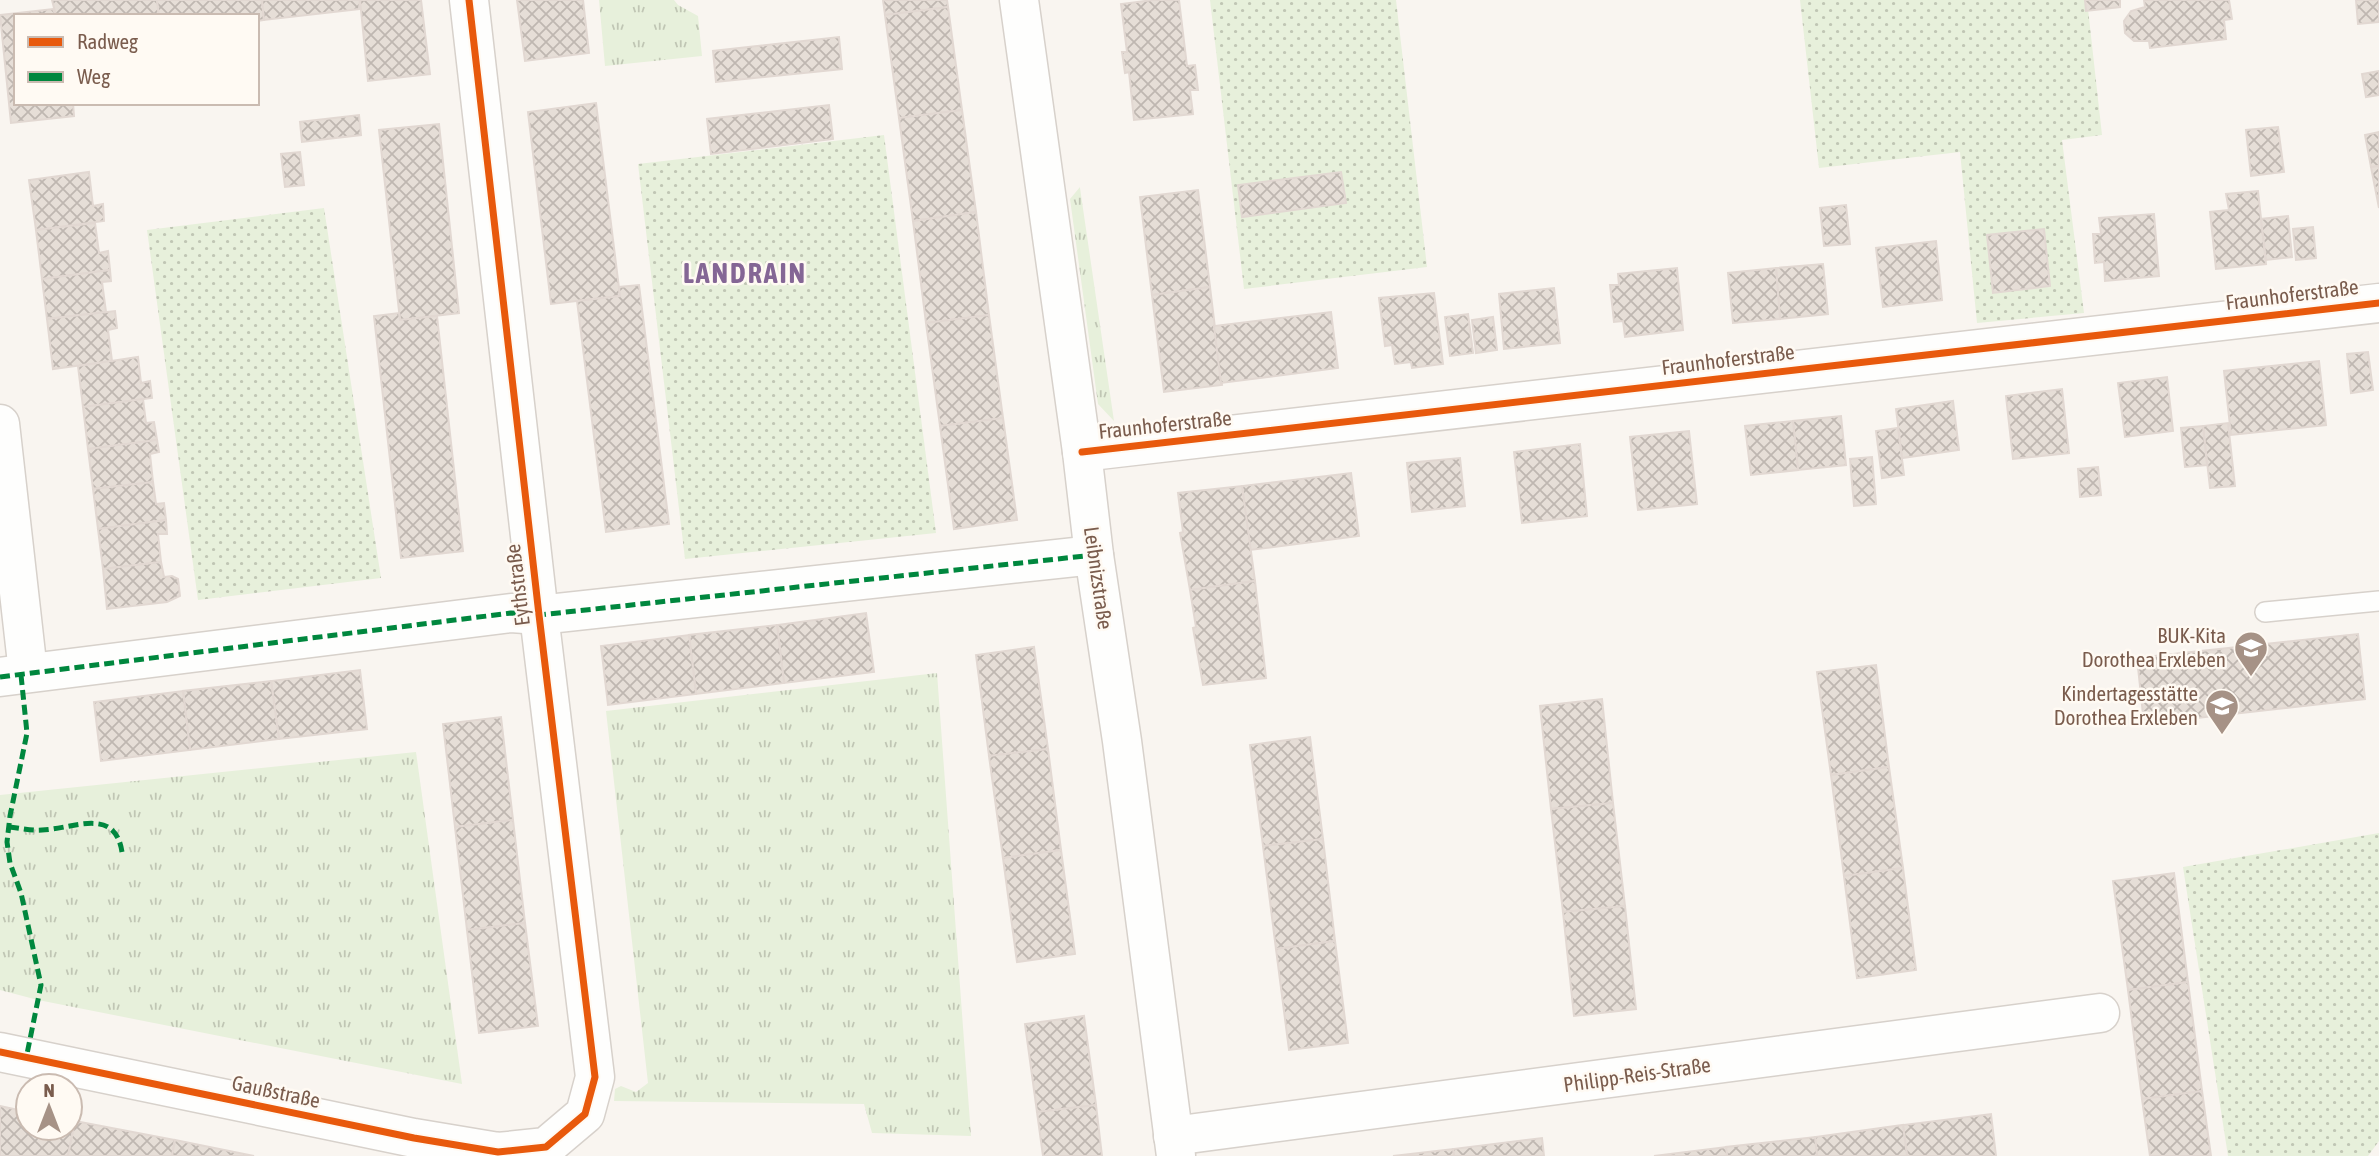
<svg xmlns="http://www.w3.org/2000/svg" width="2379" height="1156" viewBox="0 0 2379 1156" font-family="'Asap Condensed',sans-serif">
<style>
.grass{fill:url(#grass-tufts)}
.garden{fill:url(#garden-dots)}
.building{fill:url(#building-cross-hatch);stroke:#e2d8d2;stroke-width:2}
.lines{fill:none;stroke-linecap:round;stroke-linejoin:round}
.lane-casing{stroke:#d7d1cb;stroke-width:22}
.street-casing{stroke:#d7d1cb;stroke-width:41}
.lane{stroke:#fefefd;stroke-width:19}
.street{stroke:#fefefd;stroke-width:38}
.quiet{stroke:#00873e;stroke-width:5;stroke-dasharray:10 5;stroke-linecap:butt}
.cycleway-casing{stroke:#fffaf3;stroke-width:11}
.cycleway{stroke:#e8590c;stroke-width:7}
.labels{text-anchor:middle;stroke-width:5;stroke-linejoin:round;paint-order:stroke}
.street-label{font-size:21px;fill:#7a5c4d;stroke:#fffaf3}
.poi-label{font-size:21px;fill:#7a5c4d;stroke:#fffaf3;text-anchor:end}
.district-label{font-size:28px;font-weight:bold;letter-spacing:2px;fill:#846695;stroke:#fffaf3}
</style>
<defs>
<pattern id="grass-tufts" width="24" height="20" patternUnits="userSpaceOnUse" patternTransform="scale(1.75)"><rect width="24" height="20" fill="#e7f0db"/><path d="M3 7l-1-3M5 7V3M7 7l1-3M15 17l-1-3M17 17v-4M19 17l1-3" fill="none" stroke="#c0c6b4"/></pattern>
<pattern id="garden-dots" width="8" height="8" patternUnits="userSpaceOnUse" patternTransform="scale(1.75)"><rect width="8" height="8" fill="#e7f0db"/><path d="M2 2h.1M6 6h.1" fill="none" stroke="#c0c6b4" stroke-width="1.8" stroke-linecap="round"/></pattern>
<pattern id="building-cross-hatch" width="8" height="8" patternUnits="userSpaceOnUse" patternTransform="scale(1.75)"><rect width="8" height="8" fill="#e6ded7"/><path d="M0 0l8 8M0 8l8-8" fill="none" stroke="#bfb7b1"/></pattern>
</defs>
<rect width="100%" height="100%" fill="#f9f5f0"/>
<g class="grass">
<path d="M599 0H674L678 5 698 16 702 56 605 66Z"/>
<path d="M1080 187V188L1114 421 1098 404 1070 199Z"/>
<path d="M937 673 971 1136 872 1133 864 1104 614 1101 615 1089 621 1086 636 1092 648 1083 606 711Z"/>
<path d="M416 752 462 1084 38 1000 0 990V795Z"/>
</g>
<g class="garden">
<path d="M1210 0H1396L1427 267 1244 289Z"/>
<path d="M1800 0H2087L2102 135 2062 140 2084 313 1977 323 1960 152 1819 168Z"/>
<path d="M884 135 936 533 685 559 638 164Z"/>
<path d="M324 208 381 578 198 600 147 230Z"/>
<path d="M2379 833V1141L2368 1156H2228L2183 867Z"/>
</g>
<g class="building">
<path d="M52 0H157L159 16H56Z"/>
<path d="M157 0H262L264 20 257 21V16H159Z"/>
<path d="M262 0H360L359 9 264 20Z"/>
<path d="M360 0H421L430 74 368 81Z"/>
<path d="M517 0H583L589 53 525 61Z"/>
<path d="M883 0H947L948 7 885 15Z"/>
<path d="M1153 0H1179L1187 66 1195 65 1198 90H1190L1193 114 1134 120 1129 72 1125 73 1122 52H1127L1121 4Z"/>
<path d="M2085 0H2120V7L2086 11Z"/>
<path d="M2144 0H2229L2232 19 2224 20 2226 39 2150 48 2149 41H2134L2125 33 2124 21 2131 11 2145 7Z"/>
<path d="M2356 0H2379V22L2358 24Z"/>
<path d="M948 7 962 110 899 118 885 15Z"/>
<path d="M53 9 56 16H16V103H73L74 116 11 123 0 15Z"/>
<path d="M839 37 842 69 716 82 713 51Z"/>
<path d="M2379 71V95L2366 97 2362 74Z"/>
<path d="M596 103 620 296 551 304 528 112Z"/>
<path d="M829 105 833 139 711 154 707 119Z"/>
<path d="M962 110 976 212 913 221 899 118Z"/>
<path d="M359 115 361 135 302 142 300 122Z"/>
<path d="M439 124 459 313 400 320 379 130Z"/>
<path d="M2278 127 2284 172 2251 176 2246 130Z"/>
<path d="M2379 132V166L2371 167 2365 135Z"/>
<path d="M300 152 304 185 285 187 281 154Z"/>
<path d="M2379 166V208L2371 167Z"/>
<path d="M89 172 93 206 103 204 104 221 36 230 29 180Z"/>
<path d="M1341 172 1346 203 1242 217 1238 185Z"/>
<path d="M1198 190 1210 287 1152 295 1140 197Z"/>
<path d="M2258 191 2266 264 2216 269 2210 212 2229 210 2226 194Z"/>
<path d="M1846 205 1850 244 1824 246 1820 208Z"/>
<path d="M976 212 989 315 926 323 913 221Z"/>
<path d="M2154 214 2159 276 2105 281 2104 262 2095 263 2093 234H2101L2099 218Z"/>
<path d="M2288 216 2292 257 2266 260 2261 219Z"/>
<path d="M95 223 99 253 108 251 110 270 42 279 36 230Z"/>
<path d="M2313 227 2316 258 2296 260 2293 229Z"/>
<path d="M2044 229 2050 286 1993 293 1987 235Z"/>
<path d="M1936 241 1942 300 1883 307 1876 248Z"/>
<path d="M1823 264 1828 314 1780 319 1776 268Z"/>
<path d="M1677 268 1683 330 1625 337 1623 321 1614 322 1610 285H1619L1618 274Z"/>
<path d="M1776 268 1780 319 1733 323 1728 273Z"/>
<path d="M110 270 111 281 102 282 106 312 47 319 42 279Z"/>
<path d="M639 285 669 524 606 532 577 301 620 296 619 287Z"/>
<path d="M1210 287 1222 385 1164 392 1152 295Z"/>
<path d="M1554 288 1560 343 1504 349 1499 294Z"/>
<path d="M1434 293 1443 364 1412 368 1411 362 1395 364 1392 345 1385 346 1379 298Z"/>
<path d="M115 311 117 328 108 330 112 361 53 369 47 319Z"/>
<path d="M1331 312 1338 368 1221 383 1214 326Z"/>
<path d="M399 313 400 320 437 316 463 551 401 558 374 316Z"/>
<path d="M1468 314 1473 353 1450 356 1445 317Z"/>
<path d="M989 315 1003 418 940 426 926 323Z"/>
<path d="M1493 317 1497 350 1476 353 1472 320Z"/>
<path d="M2368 352 2373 390 2351 393 2347 354Z"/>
<path d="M138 357 141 383 150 381 152 398 83 407 78 366Z"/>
<path d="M2319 361 2326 425 2231 435 2224 371Z"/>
<path d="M2167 377 2173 431 2125 437 2118 383Z"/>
<path d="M2062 389 2069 453 2013 459 2006 396Z"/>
<path d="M143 399 146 423 154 422 157 440 88 449 83 407Z"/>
<path d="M1953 401 1959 450 1902 458 1896 409Z"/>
<path d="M1841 416 1846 465 1798 470 1793 421Z"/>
<path d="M1003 418 1017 520 954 529 940 426Z"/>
<path d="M1793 421 1798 470 1751 475 1745 426Z"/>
<path d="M2228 423 2235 486 2210 488 2203 426Z"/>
<path d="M2203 426 2207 465 2185 467 2181 428Z"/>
<path d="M1898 428 1904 475 1882 478 1876 431Z"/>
<path d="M1689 431 1697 504 1638 510 1630 437Z"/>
<path d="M157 440 159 452 150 454 153 482 93 489 88 449Z"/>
<path d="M1580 444 1587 516 1522 523 1514 452Z"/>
<path d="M1872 457 1876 504 1854 506 1850 459Z"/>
<path d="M1460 458 1465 506 1412 512 1407 463Z"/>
<path d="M2098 467 2101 495 2080 497 2078 469Z"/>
<path d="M1351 473 1359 536 1250 550 1242 486Z"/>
<path d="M153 482 156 504 164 503 166 520 98 529 93 489Z"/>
<path d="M1242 486 1255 581 1190 590 1180 533 1183 532 1178 493Z"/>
<path d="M166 520 167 534H158L161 562 103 569 98 529Z"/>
<path d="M161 562 164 577 172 576 178 579 180 596 167 602 107 609 103 569Z"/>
<path d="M1255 581 1266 678 1203 685 1193 628 1196 627 1190 590Z"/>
<path d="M866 613 874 672 784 683 777 625Z"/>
<path d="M777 625 784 683 696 694 689 635Z"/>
<path d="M2358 634 2365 699 2144 724 2137 658Z"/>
<path d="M689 635 696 694 608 705 601 646Z"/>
<path d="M1034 647 1048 749 989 756 976 655Z"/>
<path d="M1876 665 1889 767 1831 775 1817 672Z"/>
<path d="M360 670 367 729 279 739 271 681Z"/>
<path d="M271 681 279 739 190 750 183 691Z"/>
<path d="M183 691 190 750 101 761 94 702Z"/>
<path d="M1602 699 1613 803 1551 809 1540 706Z"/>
<path d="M501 717 513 820 455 827 443 724Z"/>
<path d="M1310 737 1323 839 1263 846 1250 745Z"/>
<path d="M1048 749 1061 850 1003 858 989 756Z"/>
<path d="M1889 767 1903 868 1844 876 1831 775Z"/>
<path d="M1613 803 1625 906 1563 912 1551 809Z"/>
<path d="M513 820 525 923 467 930 455 827Z"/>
<path d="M1323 839 1335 941 1276 949 1263 846Z"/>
<path d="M1061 850 1075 954 1017 962 1003 858Z"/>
<path d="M1903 868 1916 970 1857 978 1844 876Z"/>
<path d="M2174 873 2188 982 2128 990 2113 881Z"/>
<path d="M1625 906 1636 1009 1574 1016 1563 912Z"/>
<path d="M525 923 538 1026 479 1033 467 930Z"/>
<path d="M1335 941 1348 1043 1289 1050 1276 949Z"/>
<path d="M2188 982 2202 1091 2142 1099 2128 990Z"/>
<path d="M1084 1016 1096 1105 1037 1112 1025 1024Z"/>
<path d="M2202 1091 2211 1156H2150L2142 1099Z"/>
<path d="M1096 1105 1102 1156H1043L1037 1112Z"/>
<path d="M0 1106 28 1112V1128H70V1120L75 1121 68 1156H0Z"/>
<path d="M1991 1114 1996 1156H1907L1903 1125Z"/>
<path d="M75 1121 175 1140 172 1156H68Z"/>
<path d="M1903 1125 1907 1156H1817L1815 1137Z"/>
<path d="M1815 1137 1817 1156H1727L1726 1147Z"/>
<path d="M1542 1138 1544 1156H1454L1453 1149Z"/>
<path d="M175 1140 254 1156H172Z"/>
<path d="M1726 1147 1727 1156H1654Z"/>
<path d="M1453 1149 1454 1156H1393Z"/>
</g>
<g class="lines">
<g class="lane-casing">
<path id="lane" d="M2265 612 2379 601"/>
</g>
<g class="street-casing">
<g id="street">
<path d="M1019 0 1082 452 1094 555 1122 741 1176 1156"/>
<path d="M0 424 28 672"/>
<path d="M1082 452 2379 303"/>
<path d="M0 677 511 613 539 615 1094 555"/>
<path d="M0 1052 414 1138 498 1152 546 1147 585 1114 595 1077 539 615 469 0"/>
<path d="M1173 1136 2100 1013"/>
</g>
</g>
<use href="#lane" class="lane"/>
<use href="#street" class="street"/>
<g class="quiet">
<path d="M21 675 27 733 10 816 7 842 10 863 21 893 41 985 26 1059"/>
<path d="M0 677 511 613 539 615 1094 555"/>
<path d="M9 827C20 828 31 831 42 830 73 829 115 806 122 852"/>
</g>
<g class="cycleway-casing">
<g id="cycleway">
<path d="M1082 452 2379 303"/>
<path d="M0 1052 414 1138 498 1152 546 1147 585 1114 595 1077 539 615 469 0"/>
</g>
</g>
<use href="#cycleway" class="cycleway"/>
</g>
<defs>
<g id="school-pin" transform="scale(1.75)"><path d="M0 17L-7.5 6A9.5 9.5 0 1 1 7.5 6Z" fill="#a69286" stroke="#fffaf3"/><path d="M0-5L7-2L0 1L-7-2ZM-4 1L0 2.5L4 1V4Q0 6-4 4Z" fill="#fff"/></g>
</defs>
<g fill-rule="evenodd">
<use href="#school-pin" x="2251" y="648"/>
<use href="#school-pin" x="2222" y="706"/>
</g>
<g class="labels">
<g class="street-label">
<text transform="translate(2292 295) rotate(-7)" y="7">Fraunhoferstraße</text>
<text transform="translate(1728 360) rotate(-7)" y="7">Fraunhoferstraße</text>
<text transform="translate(1165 425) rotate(-6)" y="7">Fraunhoferstraße</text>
<text transform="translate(1098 578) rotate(82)" y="7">Leibnizstraße</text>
<text transform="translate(518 585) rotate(-97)" y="7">Eythstraße</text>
<text transform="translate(1637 1075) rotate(-8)" y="7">Philipp-Reis-Straße</text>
<text transform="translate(276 1092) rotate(12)" y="7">Gaußstraße</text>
</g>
<g class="poi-label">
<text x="2226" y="643">BUK-Kita<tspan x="2226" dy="24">Dorothea Erxleben</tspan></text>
<text x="2198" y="701">Kindertagesstätte<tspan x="2198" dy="24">Dorothea Erxleben</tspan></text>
</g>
<g class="district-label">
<text x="745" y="283">LANDRAIN</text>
</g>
</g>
<rect x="14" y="14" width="245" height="91" fill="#fffaf3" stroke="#cabbb1" stroke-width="2"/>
<rect x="28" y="37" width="35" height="10" fill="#e8590c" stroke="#cabbb1" stroke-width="2"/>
<text x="77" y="49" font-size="21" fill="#7a5c4d">Radweg</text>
<rect x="28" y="72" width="35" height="10" fill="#00873e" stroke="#cabbb1" stroke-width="2"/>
<text x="77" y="84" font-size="21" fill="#7a5c4d">Weg</text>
<g transform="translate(49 1107)"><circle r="33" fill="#fffaf3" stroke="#cabbb1" stroke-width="2"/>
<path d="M0-5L12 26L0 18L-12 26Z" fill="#a69286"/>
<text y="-10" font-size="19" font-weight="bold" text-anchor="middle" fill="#7a5c4d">N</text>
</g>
</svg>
